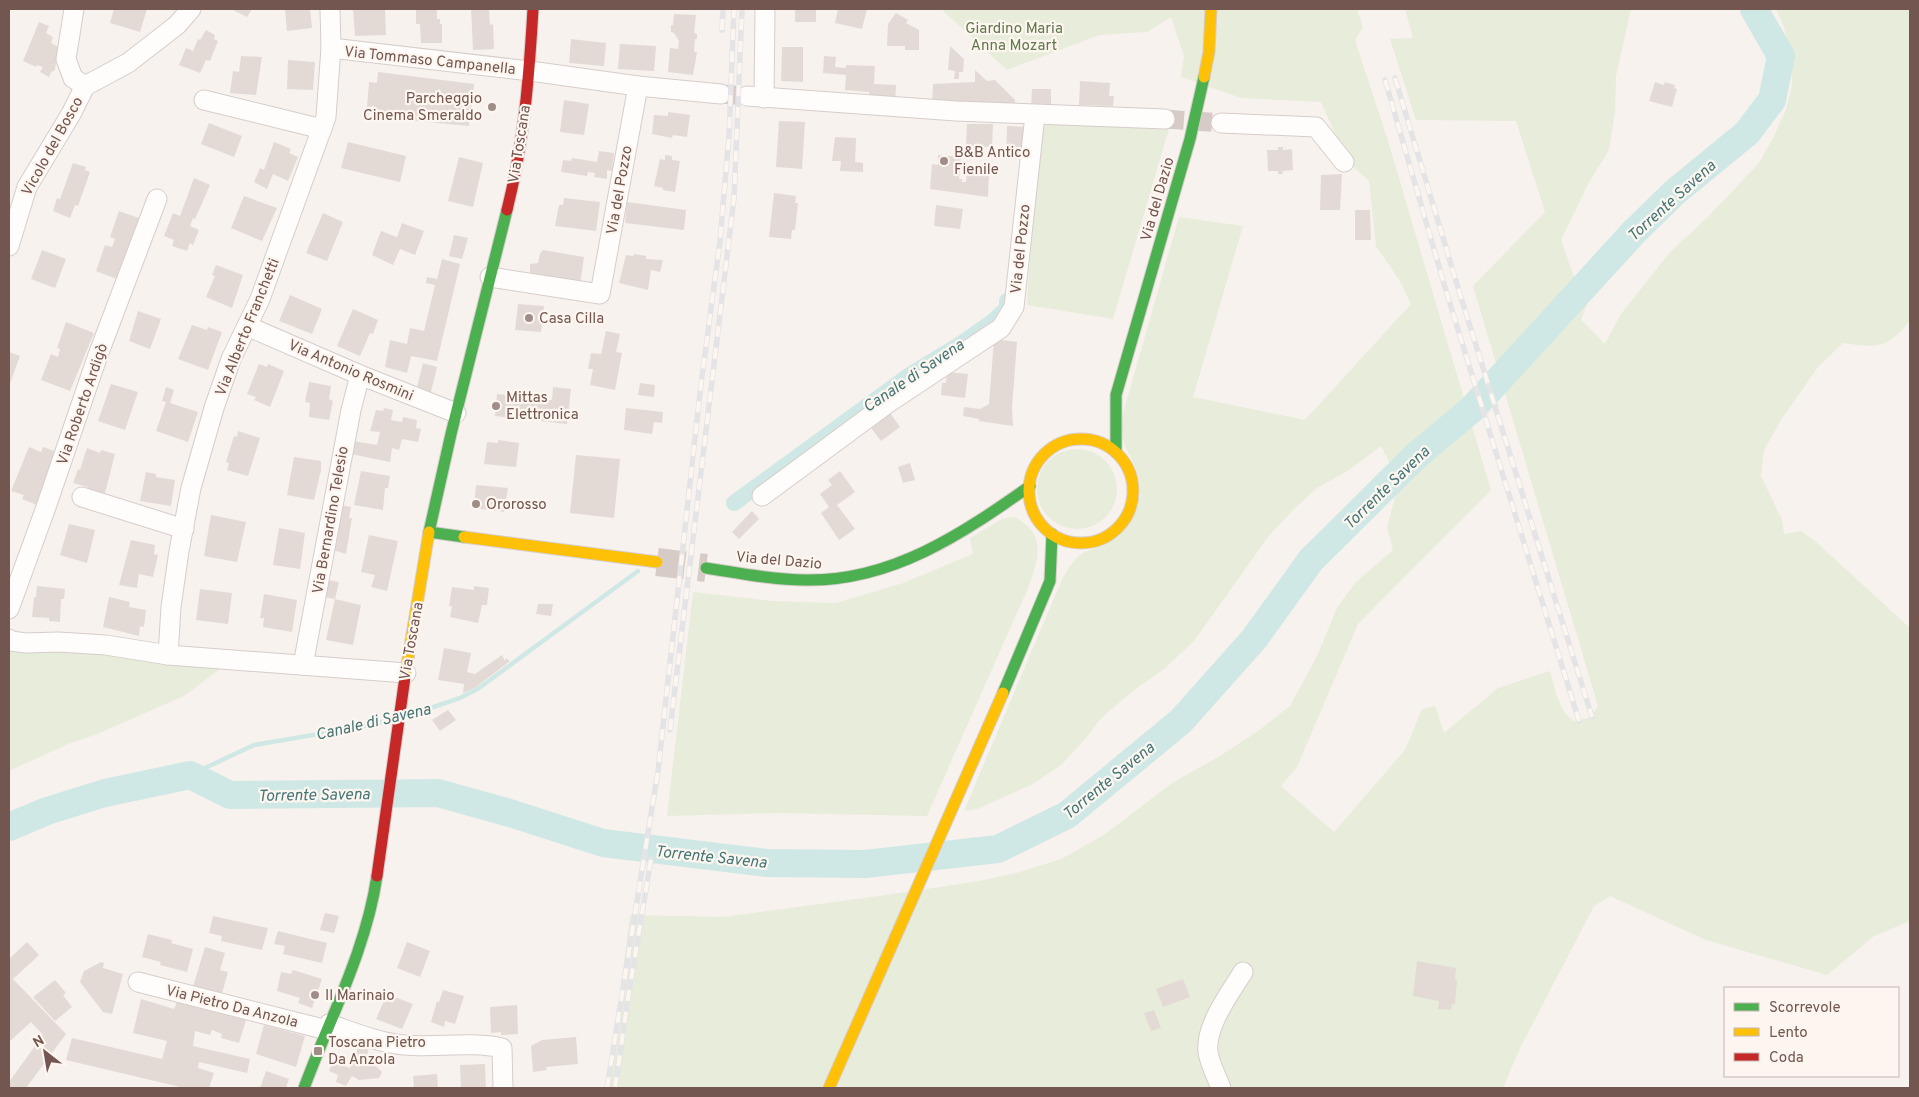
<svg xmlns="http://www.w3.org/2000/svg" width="1919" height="1097" viewBox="0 0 1919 1097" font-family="Overpass,sans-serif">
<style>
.green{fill:#e8ecda}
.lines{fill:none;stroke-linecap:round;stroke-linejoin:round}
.stream{stroke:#d0e8e5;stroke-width:4.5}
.canal{stroke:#d0e8e5;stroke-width:16}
.river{stroke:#d0e8e5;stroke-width:28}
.building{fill:#e3dad5}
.street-tunnel{stroke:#d6cbc6;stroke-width:19;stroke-dasharray:19 9;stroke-linecap:butt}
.primary-tunnel{stroke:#d6cbc6;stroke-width:28;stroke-dasharray:28 14;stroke-linecap:butt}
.street-casing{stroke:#d6cdca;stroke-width:21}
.fast-casing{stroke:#d6cdca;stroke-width:13}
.slow-casing{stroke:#d6cdca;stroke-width:13}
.jam-casing{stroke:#d6cdca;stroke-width:13}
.street{stroke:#fefdfc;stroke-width:19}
.fast{stroke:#4caf50;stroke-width:11}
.slow{stroke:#ffc107;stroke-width:11}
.jam{stroke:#c62828;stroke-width:11}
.rail-casing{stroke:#e4e3e6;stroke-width:5.5}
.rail{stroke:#fdf6f0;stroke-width:4;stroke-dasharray:11;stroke-linecap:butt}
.poi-dot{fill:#a18d87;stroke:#fdf6f0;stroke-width:2}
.labels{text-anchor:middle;stroke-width:4.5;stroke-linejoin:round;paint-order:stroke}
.park-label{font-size:15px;fill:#5f7849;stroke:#fdf6f0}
.street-label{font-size:15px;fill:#73564f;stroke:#fdf6f0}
.poi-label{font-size:15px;fill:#73564f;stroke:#fdf6f0;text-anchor:start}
.water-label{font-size:16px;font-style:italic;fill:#447676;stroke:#fdf6f0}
</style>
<rect width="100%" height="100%" fill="#f7f2ee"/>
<g class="green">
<path d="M941 9H1357L1363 27 1355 40 1388 141 1491 490 1358 624 1297 767 1281 786 1334 832 1405 750 1422 709 1435 706 1444 733 1498 688 1550 671C1555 688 1558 711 1574 721L1591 717 1598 706 1473 286 1545 212 1516 121 1416 120 1390 39 1413 38 1405 9H1631L1616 76 1615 111 1609 150 1589 182 1561 240 1579 291 1587 304 1581 320 1605 344 1621 314 1670 252 1709 216 1759 163 1773 138 1786 110 1792 85 1791 58 1784 27 1776 9H1910V321C1886 349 1878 348 1843 343L1818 367 1781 420 1764 450 1761 476 1782 520 1784 534 1801 531 1816 542 1910 628V921L1874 936 1827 975 1706 940 1610 896 1594 906 1520 1048 1503 1088H608L630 915 723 917 893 894 979 881 1020 872 1061 859 1104 835 1172 783 1220 756 1258 731 1290 706 1317 656 1338 606 1356 582 1393 550 1387 527 1396 494 1390 463 1381 446 1349 470 1317 488 1294 509 1268 537 1194 641 1164 669 1134 690 1101 718 1087 737 1061 765 1033 784 977 809 964 811 1063 577C1068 570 1072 562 1079 556 1086 550 1095 549 1104 545 1126 535 1141 511 1140 486 1139 468 1128 456 1123 440 1121 433 1122 424 1122 417L1179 217 1243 226 1193 397 1305 420 1411 304 1400 281 1376 246 1369 181 1347 161 1321 102 1241 98 1181 77 1184 56 1171 17 1147 32 1099 35 1007 70Z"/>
<path d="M1038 118 1171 122 1113 319 1027 305Z"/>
<circle cx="1077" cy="489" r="40"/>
<path d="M1014 517C1048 533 1038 560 1028 588L927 816 777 813 667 816 693 592 772 601 836 603 903 583 973 554 970 538 1002 519Z"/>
<path d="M9 644 38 648 224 666 184 696 97 734 68 744 9 771Z"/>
</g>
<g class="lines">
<g class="stream">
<path d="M407 716 460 698 479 688 638 571"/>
<path d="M190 775 254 745 360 727 390 720"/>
</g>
<path class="canal" d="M734 503 911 374 962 343 992 322 1007 308V301"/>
<path class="river" d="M9 827 47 811 105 793 190 775 230 795 438 793 513 814 603 843 767 863 865 864 998 849 1067 815 1181 721 1254 639 1311 560 1417 455 1472 409 1634 232 1675 192 1747 133 1772 100 1781 56 1754 9"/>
</g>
<g class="building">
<path d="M114 9H147L140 32 110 23Z"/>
<path d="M231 9H252L247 17Z"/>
<path d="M285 9H310L312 28 287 31Z"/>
<path d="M353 9H385L386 35 355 36Z"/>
<path d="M416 9H437V19H440V24H442V43H421L420 24H416Z"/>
<path d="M471 9H489L490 25 493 24 494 49 473 50Z"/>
<rect x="795" y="9" width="21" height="13"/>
<path d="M838 9H867L862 29 835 23Z"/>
<path d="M896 13 908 20 906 23 919 30V50H905V46H887L888 24Z"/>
<path d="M674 14 696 15 694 33 697 34V39H695L694 52H697L693 75 668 72 670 48 678 49 679 41 674 33 671 32V25H673Z"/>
<path d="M39 22 49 26 46 33 53 37 51 43 62 49 58 63 56 62 55 70 51 72 49 77 40 72 43 67 37 65 36 67 23 61Z"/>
<path d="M206 30 215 35 214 39 218 41 210 61 206 60 200 73 179 65 186 48 193 51 198 39 200 40Z"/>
<path d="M571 39 606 43 604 66 569 63Z"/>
<path d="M620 44 656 46 654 71 618 69Z"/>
<path d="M950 46 964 59 963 72H959V79H954L955 71 948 70Z"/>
<path d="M782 47H803V82L781 81Z"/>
<path d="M241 56 262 57 256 95 230 93 233 71 239 72Z"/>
<path d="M824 56 836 57 835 67 846 68V65L875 66 874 84 896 85 895 104 869 102V92L845 90 846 75 823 73Z"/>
<path d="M288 60 315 62 313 90 287 89Z"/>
<path d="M975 70 987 81 995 80 1015 100V109L932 106 933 84 975 82Z"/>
<path d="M378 72 474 84 469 126 373 117 374 106 367 107 369 82 377 83Z"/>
<path d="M1080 81 1110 83 1109 96H1114L1113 106 1079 105Z"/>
<path d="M1655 82 1664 85 1665 82 1675 85 1674 88 1677 89 1672 107 1649 101Z"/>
<path d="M1032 89H1051V110H1031Z"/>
<path d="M564 100 589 104 584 135 560 132Z"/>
<path d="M668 112 690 115 687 137 673 135 672 138 652 134 654 115 668 116Z"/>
<path d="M779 121 805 122 802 169 776 167Z"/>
<path d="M209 123 242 136 234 157 201 144Z"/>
<path d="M967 124H993L992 147 966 146Z"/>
<path d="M1007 126 1028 127 1027 159H1006Z"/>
<path d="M835 137 856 138 855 162 863 163V172L840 171 841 161H832Z"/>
<path d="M274 142 291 149 289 153 298 157 288 181 273 174 267 189 254 182 260 168 264 170Z"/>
<path d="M348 142 406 156 400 182 341 168Z"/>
<path d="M1278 147H1283V150L1292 149 1293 170 1282 171 1283 174H1278V171H1268L1267 150H1278Z"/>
<path d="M599 151 614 153 612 171 607 170V179L594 177 595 173 588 172 587 176 561 172 563 160 571 161 572 158 597 162Z"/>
<path d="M665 155 672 156V160L680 161 675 192 663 190V188L654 186 660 159 665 160Z"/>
<path d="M938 155 961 157 959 179H962V182H966L967 171 989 173 988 197 930 189 932 164 938 165Z"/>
<path d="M459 157 483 163 473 207 448 201Z"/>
<path d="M73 163 86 167 85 170 90 172 78 206 75 205 70 218 53 211 57 198 60 199Z"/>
<path d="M1342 174 1340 210H1320L1321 175Z"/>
<path d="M194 178 210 185 195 219 193 218 190 226 199 230 193 245 190 243 187 251 172 246 174 240 164 236 173 213 180 216Z"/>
<path d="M774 193 796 196 795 203H798L795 230H792L791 239 769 237Z"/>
<path d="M244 196 277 208 262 241 231 228Z"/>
<path d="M564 198 600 202 596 231 555 226 559 205H563Z"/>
<path d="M627 202 686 210 684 230 625 223Z"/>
<path d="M936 205 963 209 960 229 934 226Z"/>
<path d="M1355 210H1370L1371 240H1355Z"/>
<path d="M119 211 139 218 117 279 96 271 105 245 112 247 115 239 110 237Z"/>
<path d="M323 213 343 222 327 261 306 253Z"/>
<path d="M402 223 424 231 415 255 400 249 393 265 372 255 381 231 397 237Z"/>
<path d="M454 235 468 238 462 259 449 256Z"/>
<path d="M42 250 66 259 55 288 31 279Z"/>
<path d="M543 250 584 257 580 285 530 277V264L538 263 540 254Z"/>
<path d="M634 254 646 256V259L663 260 660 272 651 270 648 290 619 283 626 255 633 256Z"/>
<path d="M442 259 460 264 437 361 411 356 407 373 385 367 390 340 407 344 410 328 424 331 435 285 426 283 427 277 437 279Z"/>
<path d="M216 265 243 275 232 308 206 297 215 276 212 275Z"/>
<path d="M290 295 322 309 312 334 279 321Z"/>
<path d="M518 304 544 306 541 332 515 330Z"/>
<path d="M353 309 378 320 373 334 370 333 360 356 337 346Z"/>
<path d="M138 311 161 319 150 349 129 341Z"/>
<path d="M66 322 94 333 70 391 41 380 51 354 58 357 60 349 57 348Z"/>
<path d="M192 325 207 330 208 327 222 332 208 370 178 359Z"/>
<path d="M606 331 620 334 616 352 622 353 615 390 590 385 593 369H588L591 353 601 354Z"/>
<path d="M994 339 1017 342 1012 408 1013 426 979 421V419L963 416 964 407 980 409 989 404Z"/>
<path d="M9 352 20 356 9 386Z"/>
<path d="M423 363 437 367 430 396 416 391Z"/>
<path d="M259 364 267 367 268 364 284 371 270 407 254 400 256 397 247 394Z"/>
<path d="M947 372 968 374 965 398 941 395 942 383H946Z"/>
<path d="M309 382 331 386 329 399 333 401 329 420 309 417 310 403 305 402Z"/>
<path d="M640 383 655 385 654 397 638 395Z"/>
<path d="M111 384 138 392 125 430 98 421Z"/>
<path d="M166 387 174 390 170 403 198 412 188 442 156 431 166 402 162 401Z"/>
<path d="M553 387 571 389 567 424 495 416 497 394 552 400Z"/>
<path d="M384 408 393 410 391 420 402 422 403 417 417 420 416 428 421 429 418 442 402 439 399 450 392 448 390 462 351 454 353 441 377 445 380 432 370 431 376 410 383 411Z"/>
<path d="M626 408 663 412 662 423 654 422 652 434 624 430Z"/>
<path d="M888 410 900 427 881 441 869 425Z"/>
<path d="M238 431 260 438 248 476 227 470 229 463 226 462 234 436 237 437Z"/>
<path d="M498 440 519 443 516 467 484 464 487 442 498 443Z"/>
<path d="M29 447 41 452 43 447 57 452 37 505 22 499 24 495 11 491Z"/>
<path d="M87 448 100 453 101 450 115 454 104 497 87 491 88 487 73 483 78 469 80 470Z"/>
<path d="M576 455 620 459 614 518 570 513Z"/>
<path d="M294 457 321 461V470L314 500 287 495Z"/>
<path d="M910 463 915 480 903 483 898 467Z"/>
<path d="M361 471 390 476 388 488H385L383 510 354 505Z"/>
<path d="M840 471 855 492 837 505 855 529 839 540 821 513 829 507 820 494 832 485 828 480Z"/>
<path d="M146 472 156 474V477L175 480 171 506 140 501Z"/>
<path d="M476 485 508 488 504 512 474 508Z"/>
<path d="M341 505 351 507 349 518H352L346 554 333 550Z"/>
<path d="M752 511 759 519 739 539 732 532Z"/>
<path d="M211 515 246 522 237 562 204 556Z"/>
<path d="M69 524 95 530 87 563 60 555Z"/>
<path d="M279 528 305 533 300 569 273 565Z"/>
<path d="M369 535 398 541 387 591 371 587 375 575 361 572Z"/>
<path d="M131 540 155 545 154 554 158 555 153 577 139 574 137 588 119 585Z"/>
<path d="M327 580 339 582 335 599 361 605 353 645 326 640 335 599 324 597Z"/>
<path d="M37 586 65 589 64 599H61L60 622 49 621V618L32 617 34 597H36Z"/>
<path d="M474 586 489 588 487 605H482L478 623 450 617 452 606H449L452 587 474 590Z"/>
<path d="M200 589 232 593 228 624 196 620Z"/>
<path d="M264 594 297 600 292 632 263 627 264 618H260Z"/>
<path d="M109 597 130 602 129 607 146 610 144 627 140 626 139 636 103 627Z"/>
<path d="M538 604H553L551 616 536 614Z"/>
<path d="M444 648 471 653 467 672 475 674 502 655 505 661 506 658 510 661 476 687 463 693 464 684 438 680Z"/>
<path d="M448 710 456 720 440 731 432 720Z"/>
<path d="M325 913 339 916 334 933 320 930Z"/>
<path d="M213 916 268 928 262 950 221 941 222 936 209 933Z"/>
<path d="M278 931 327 943 322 963 283 954 285 946 274 944Z"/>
<path d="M148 934 172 940 171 943 193 949 187 972 160 965 161 962 142 957Z"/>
<path d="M27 942 39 955 13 979 66 1034 26 1088H9V1082L43 1035 31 1022 9 1042V959Z"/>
<path d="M407 942 430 951 420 977 397 968Z"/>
<path d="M205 947 225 953 220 970 228 972 221 997 192 990Z"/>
<path d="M1417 961 1456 968 1455 980H1457L1455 1004H1452L1451 1010 1438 1009 1439 1001 1413 996Z"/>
<path d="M101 962 104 963 103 968 123 974 112 1014 103 1012 80 982 84 971Z"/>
<path d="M293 970 322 979 312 1008 298 1003 300 998 277 991 281 972 291 974Z"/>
<path d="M1183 979 1190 997 1163 1007 1156 989Z"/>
<path d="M55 980 66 993 63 995 72 1007 55 1021 33 997Z"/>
<path d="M443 990 464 996 455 1024 445 1021 444 1027 431 1022 437 1001 439 1002Z"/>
<path d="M387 994 413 1004 402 1029 376 1019Z"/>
<path d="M141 999 174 1009 177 1002 246 1020 239 1043 221 1038 222 1034 212 1030 210 1035 195 1031 193 1046 250 1059 247 1073 199 1062 198 1068 214 1073 209 1088H179L180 1087 66 1060 72 1038 162 1059 167 1041 133 1033Z"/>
<path d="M517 1005 518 1034 501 1035V1032L491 1033 490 1007Z"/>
<path d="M1154 1010 1161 1028 1151 1031 1144 1013Z"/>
<path d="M264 1025 305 1036 296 1067 256 1054Z"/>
<path d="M576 1037 578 1064 546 1067 547 1070 533 1072 531 1046 542 1040Z"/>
<path d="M359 1045 369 1049 366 1057 382 1072 379 1078 359 1080 352 1076 346 1086 336 1082 338 1075 329 1071 333 1062 350 1068Z"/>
<path d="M485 1064 486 1088H461L460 1065Z"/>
<path d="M266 1071 289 1079 286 1088H260Z"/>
<path d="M437 1074 438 1088H414L413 1076Z"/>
</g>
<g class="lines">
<g class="street-tunnel">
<path d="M721 94 747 96"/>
<path d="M1165 119 1221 123"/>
</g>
<path class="primary-tunnel" d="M657 562 706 568"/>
<g class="street-casing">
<g id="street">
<path d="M74 9 66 59 73 78 85 86"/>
<path d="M331 48 530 71 638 86 721 94"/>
<path d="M747 96 956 111 1165 119"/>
<path d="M764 98 765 9"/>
<path d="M204 100 322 129"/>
<path d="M1221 123 1316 127 1344 162"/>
<path d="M9 246 27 187 71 114 85 86 128 63 177 25 191 9"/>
<path d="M490 277 600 294 638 86"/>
<path d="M247 326 360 375 456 413"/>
<path d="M762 496 888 403 1001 328 1014 307 1035 115"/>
<path d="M82 497 184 529"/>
<path d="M9 609 45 510 98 355 157 199"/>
<path d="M9 639 11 641 26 643 58 642 106 645 168 655 406 673"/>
<path d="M168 655 171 607 179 551 191 488 214 408 231 359 260 299 326 117 331 48 330 9"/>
<path d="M303 665 351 410 360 375"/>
<path d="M138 982 327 1030"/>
<path d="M329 1024C353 1032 379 1043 404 1045 437 1048 469 1041 502 1048L503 1088"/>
<path d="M1221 1088C1217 1077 1210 1065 1208 1052 1205 1026 1230 993 1243 972"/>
</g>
</g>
<g class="fast-casing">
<g id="fast">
<path d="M1116 452V395L1190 139 1204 77"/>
<path d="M464 537 429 532 451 434 507 210"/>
<path d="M706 568C739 573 772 580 805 580 891 582 962 534 1030 486"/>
<path d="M1003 693 1050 581 1052 534"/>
<path d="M304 1088C330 1018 366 950 377 876"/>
</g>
</g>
<g class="slow-casing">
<g id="slow">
<path d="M1204 77 1209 52 1211 9"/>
<circle cx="1081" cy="491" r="52"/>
<path d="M464 537 657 562"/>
<path d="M405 677 429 532"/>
<path d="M829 1088 1003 693"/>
</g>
</g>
<g class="jam-casing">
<g id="jam">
<path d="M507 210C524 142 529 78 533 9"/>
<path d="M377 876 405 677"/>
</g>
</g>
<use href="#street" class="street"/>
<use href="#fast" class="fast"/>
<use href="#slow" class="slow"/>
<use href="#jam" class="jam"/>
<g class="rail-casing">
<g id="rail">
<path d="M722 30 723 9"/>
<path d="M1395 78 1459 291 1592 717"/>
<path d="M1385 80 1447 294 1579 721"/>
<path d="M670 730 734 198 742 9"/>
<path d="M607 1088 658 771 701 384 720 241 729 136 734 9"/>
<path d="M615 1088 629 992 651 859"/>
</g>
</g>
<use href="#rail" class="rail"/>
</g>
<g class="poi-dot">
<circle cx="492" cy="107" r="5"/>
<circle cx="944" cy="161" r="5"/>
<circle cx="529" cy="318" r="5"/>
<circle cx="496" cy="406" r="5"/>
<circle cx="476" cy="504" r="5"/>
<circle cx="315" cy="995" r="5"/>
<rect x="313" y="1046" width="10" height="10" rx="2.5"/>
</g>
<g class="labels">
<g class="park-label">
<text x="1014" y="33">Giardino Maria<tspan x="1014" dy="17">Anna Mozart</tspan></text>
</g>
<g class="street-label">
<text transform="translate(430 60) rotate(6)" y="5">Via Tommaso Campanella</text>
<text transform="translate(519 144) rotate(-81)" y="5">Via Toscana</text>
<text transform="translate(52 146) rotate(-61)" y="5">Vicolo del Bosco</text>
<text transform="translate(619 190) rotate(-80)" y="5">Via del Pozzo</text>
<text transform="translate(1157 199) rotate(-74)" y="5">Via del Dazio</text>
<text transform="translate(1020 249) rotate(-84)" y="5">Via del Pozzo</text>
<text transform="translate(247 327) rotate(-68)" y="5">Via Alberto Franchetti</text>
<text transform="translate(351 370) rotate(23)" y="5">Via Antonio Rosmini</text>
<text transform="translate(82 404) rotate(-71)" y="5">Via Roberto Ardigò</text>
<text transform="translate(330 520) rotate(-80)" y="5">Via Bernardino Telesio</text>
<text transform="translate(779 560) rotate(5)" y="5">Via del Dazio</text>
<text transform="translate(411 641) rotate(-80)" y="5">Via Toscana</text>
<text transform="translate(232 1006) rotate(14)" y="5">Via Pietro Da Anzola</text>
</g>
<g class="poi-label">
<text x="482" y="103" text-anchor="end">Parcheggio<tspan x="482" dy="17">Cinema Smeraldo</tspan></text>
<text x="954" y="157">B&amp;B Antico<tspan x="954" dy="17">Fienile</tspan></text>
<text x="539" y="323">Casa Cilla</text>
<text x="506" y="402">Mittas<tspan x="506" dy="17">Elettronica</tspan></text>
<text x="486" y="509">Ororosso</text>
<text x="325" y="1000">Il Marinaio</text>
<text x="328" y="1047">Toscana Pietro<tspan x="328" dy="17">Da Anzola</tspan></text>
</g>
<g class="water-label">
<text transform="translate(1671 200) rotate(-42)" y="6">Torrente Savena</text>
<text transform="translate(913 375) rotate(-34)" y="6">Canale di Savena</text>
<text transform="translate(1386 487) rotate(-44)" y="6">Torrente Savena</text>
<text transform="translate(373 721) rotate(-13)" y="6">Canale di Savena</text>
<text transform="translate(1108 780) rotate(-39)" y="6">Torrente Savena</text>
<text transform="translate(314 794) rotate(-1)" y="6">Torrente Savena</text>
<text transform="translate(711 856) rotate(6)" y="6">Torrente Savena</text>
</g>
</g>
<rect width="1919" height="1097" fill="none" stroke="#73564f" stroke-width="20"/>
<rect x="1724" y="987" width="175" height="90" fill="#fdf6f0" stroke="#c6b6b0"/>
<rect x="1734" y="1003" width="25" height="8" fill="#4caf50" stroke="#c6b6b0"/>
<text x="1769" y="1012" font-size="15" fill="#73564f">Scorrevole</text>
<rect x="1734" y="1028" width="25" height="8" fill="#ffc107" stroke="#c6b6b0"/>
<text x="1769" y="1037" font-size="15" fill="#73564f">Lento</text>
<rect x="1734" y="1053" width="25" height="8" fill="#c62828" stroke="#c6b6b0"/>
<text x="1769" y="1062" font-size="15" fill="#73564f">Coda</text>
<g transform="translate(45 1052) rotate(329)" stroke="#fdf6f0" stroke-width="4" paint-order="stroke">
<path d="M0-4L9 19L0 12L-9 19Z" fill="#73564f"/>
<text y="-8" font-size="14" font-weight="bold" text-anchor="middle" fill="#73564f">N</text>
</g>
</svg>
